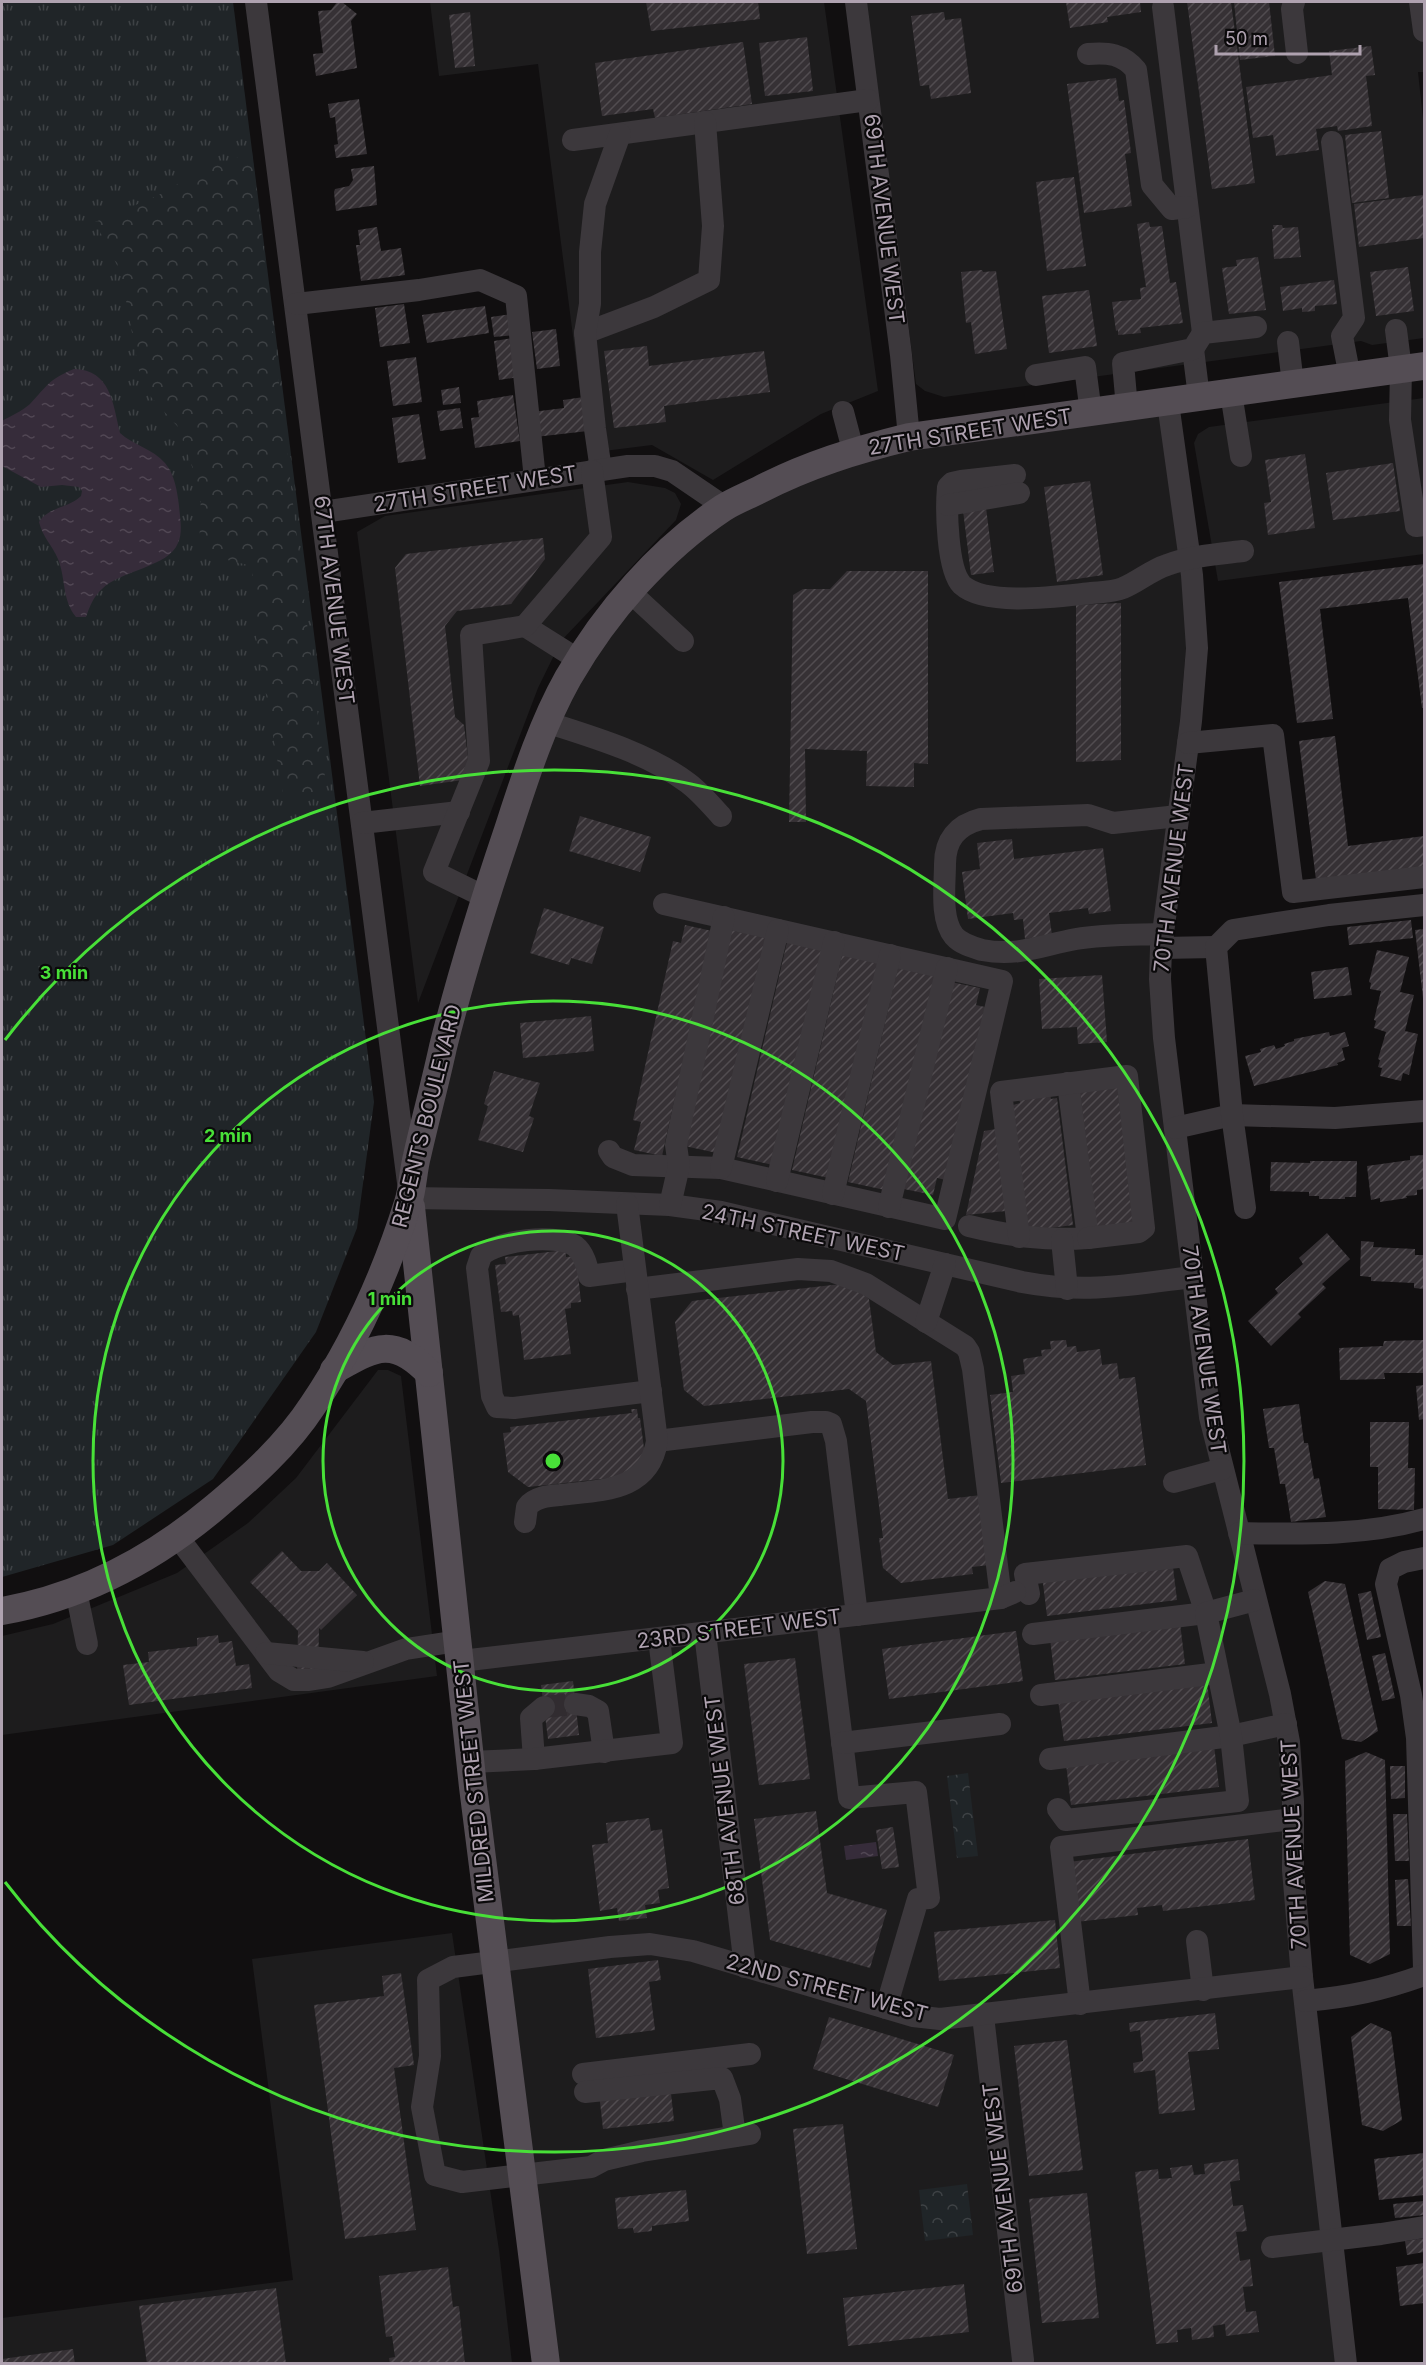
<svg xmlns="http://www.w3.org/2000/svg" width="1426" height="2365" viewBox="0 0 1426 2365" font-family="Inter,sans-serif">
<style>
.built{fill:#1d1c1d}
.grass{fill:url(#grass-tufts)}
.forest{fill:url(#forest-crowns)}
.water{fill:url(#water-ripples)}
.building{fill:url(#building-hatch)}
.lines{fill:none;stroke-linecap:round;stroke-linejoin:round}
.minor-tunnel{stroke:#312c30;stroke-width:22;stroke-dasharray:22 11;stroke-linecap:butt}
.minor{stroke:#3c383c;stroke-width:22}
.major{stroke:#544d54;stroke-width:28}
.ring{fill:none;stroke:#48e038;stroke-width:3}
.labels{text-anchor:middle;stroke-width:4.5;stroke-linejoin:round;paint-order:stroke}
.street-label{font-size:21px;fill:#afa2b0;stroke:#0b0a0b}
.centre{fill:#48e038;stroke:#0b0a0b;stroke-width:3}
.ring-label{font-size:18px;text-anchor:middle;font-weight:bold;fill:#48e038;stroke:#0b0a0b;stroke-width:4.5;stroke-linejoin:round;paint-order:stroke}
</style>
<defs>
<pattern id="grass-tufts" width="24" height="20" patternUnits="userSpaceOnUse" patternTransform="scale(1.5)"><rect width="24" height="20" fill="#202528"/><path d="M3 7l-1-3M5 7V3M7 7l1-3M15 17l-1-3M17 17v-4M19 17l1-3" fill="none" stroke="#3e4245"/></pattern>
<pattern id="forest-crowns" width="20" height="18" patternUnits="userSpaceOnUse" patternTransform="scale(1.5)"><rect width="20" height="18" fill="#202528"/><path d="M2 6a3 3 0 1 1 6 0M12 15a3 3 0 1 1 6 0" fill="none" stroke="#3e4245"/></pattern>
<pattern id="water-ripples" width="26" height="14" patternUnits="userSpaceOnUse" patternTransform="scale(1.5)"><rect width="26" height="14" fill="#362c3a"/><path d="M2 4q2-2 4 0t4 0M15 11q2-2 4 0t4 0" fill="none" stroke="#514754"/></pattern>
<pattern id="building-hatch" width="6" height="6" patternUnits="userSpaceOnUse" patternTransform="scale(1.5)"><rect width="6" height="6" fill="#363135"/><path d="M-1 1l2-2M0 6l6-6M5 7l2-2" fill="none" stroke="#514c50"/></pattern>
</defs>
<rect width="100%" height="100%" fill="#110f10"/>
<g class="built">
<path d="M430 2H824L878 391 821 414 713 480 652 445 588 453 538 64 439 76Z"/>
<path d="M866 2H1424V72H1418L1424 128V338L1372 345 1361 341 944 397 925 391 916 384Z"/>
<path d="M1424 398V554L1218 581 1194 443 1198 434 1209 427Z"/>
<path d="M1168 403 1192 575 1161 948 1206 1394 1280 1694 1346 2363H546L416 1161 546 722 649 571 817 463Z"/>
<path d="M628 482 665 488 675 493 681 504 676 520 561 641 538 688 418 1003 357 532 385 516Z"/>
<path d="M378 1370H388L401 1376 437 1676 2 1735V1636L53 1624 177 1573 248 1523 296 1478Z"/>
<path d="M452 1933 499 2250 512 2363H2V2318L293 2280 252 1959Z"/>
</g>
<path class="grass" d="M2 2H233L374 1102 357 1228 316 1332 213 1479 113 1545 2 1577Z"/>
<g class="forest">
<path d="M252 153 327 794 283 793 255 631 252 566 199 553 201 492 178 427 142 387 121 273 95 222 157 196 205 168Z"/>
<path d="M968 1773 978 1856 957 1858 947 1776Z"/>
<path d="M967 2184 973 2235 925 2241 919 2190Z"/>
</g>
<g class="water">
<path d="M74 369C111 370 113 404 120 433 133 445 153 449 165 463 175 475 177 491 179 506 180 518 183 532 178 543 169 567 121 570 102 589 93 597 90 606 86 617H76C62 600 66 579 58 559 52 545 43 538 39 522 48 507 69 508 81 496L82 491 79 487 62 485 41 487 2 466V421C11 416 22 411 30 404 47 386 49 379 74 369Z"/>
<path d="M876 1842 878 1856 846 1860 844 1846Z"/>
</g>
<g class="building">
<path d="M337 2H342L357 14 351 21 357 68 316 76 313 54 323 53 318 11 331 10Z"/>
<path d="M646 2H758L760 19 651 31Z"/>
<path d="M1066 2H1140L1141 12 1107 17 1108 22 1070 28Z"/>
<path d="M1187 2H1231L1255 183 1212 189Z"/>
<path d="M1234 2H1269L1275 56 1240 60Z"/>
<path d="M470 12 475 66 455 68 449 15Z"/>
<path d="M944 12 945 20 961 18 971 93 931 99 929 85 920 86 911 16Z"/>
<path d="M807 37 813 91 765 96 759 43Z"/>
<path d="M743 42 752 104 655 118 653 109 602 116 595 63Z"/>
<path d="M1371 46 1375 75 1366 76 1372 126 1338 131 1337 126 1316 129 1319 150 1276 156 1273 135 1253 138 1246 87 1332 75 1329 51Z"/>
<path d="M1116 78 1119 101 1124 100 1131 153 1125 154 1132 206 1084 213 1067 84Z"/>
<path d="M359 99 367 154 336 158 334 145 338 144 335 117 330 118 328 104Z"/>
<path d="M1381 131 1389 198 1352 203 1345 135Z"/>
<path d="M374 166 377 205 336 211 334 192 335 189 349 186 353 180 351 169Z"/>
<path d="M1074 177 1086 266 1047 271 1036 182Z"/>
<path d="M1423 195 1424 238 1359 247 1354 204Z"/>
<path d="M1149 222 1150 227 1162 226 1170 283 1176 282 1183 323 1140 328 1141 333 1118 335V330L1116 331 1112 302 1141 299 1140 288 1146 287 1137 224Z"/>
<path d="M1273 225H1282L1283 228 1298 227 1301 257 1274 259 1272 229H1274Z"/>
<path d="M377 227 381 251 401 248 405 275 361 281 356 245H360L358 230Z"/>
<path d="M1258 257 1266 310 1229 314 1222 268 1237 266 1236 260Z"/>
<path d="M1408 267 1414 311 1376 316 1370 272Z"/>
<path d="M982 270 983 272 996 271 1007 349 975 354 971 322 966 323 961 272Z"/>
<path d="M1334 280 1337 304 1315 306V311L1302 312V308L1283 311 1280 287Z"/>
<path d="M1089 290 1097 346 1049 353 1042 296Z"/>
<path d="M404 304 410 343 380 347 375 308Z"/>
<path d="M485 306 489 333 427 343 422 315Z"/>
<path d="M511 314 514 335 494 337 491 317Z"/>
<path d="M556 329 560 366 537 369 532 332Z"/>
<path d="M513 338 519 377 499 380 494 341Z"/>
<path d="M647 346 649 366 764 351 770 392 664 406 666 422 614 428 604 351Z"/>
<path d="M416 357 422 402 393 406 387 361Z"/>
<path d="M459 387 461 403 443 405 441 390Z"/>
<path d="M513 395 520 441 475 448 471 418 479 417 477 401Z"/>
<path d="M584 397 588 431 535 437 532 412 564 408 563 400Z"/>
<path d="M460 408 463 428 440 431 437 411Z"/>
<path d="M419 414 426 459 398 463 392 418Z"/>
<path d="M1305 454 1315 528 1268 535 1264 503 1271 502 1265 460Z"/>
<path d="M1393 463 1400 511 1333 520 1326 473Z"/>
<path d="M1090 481 1103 575 1057 582 1044 487Z"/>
<path d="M983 483 994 572 971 575 960 486Z"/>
<path d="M543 538 545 559 511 604 457 611 445 626 455 717 464 725 469 767 463 780 420 786 395 568 406 554Z"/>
<path d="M1424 564V708H1422L1408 598 1320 609 1333 719 1297 723 1279 582Z"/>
<path d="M847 571H928V764L914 763V787L866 786 867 751 805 749 806 822H789L793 595 803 589H830Z"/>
<path d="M1121 603V760L1076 762V605Z"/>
<path d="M1335 736 1348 846 1424 836V868L1316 880 1299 741Z"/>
<path d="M580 816 651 837 640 872 569 851Z"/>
<path d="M1012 839 1014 859 1103 848 1111 911 1089 914 1088 908 1049 913 1052 935 1025 939 1023 919 1014 920 1013 913 968 919 962 872 980 869 977 843Z"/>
<path d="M544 908 604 927 592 964 571 958 569 965 530 953Z"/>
<path d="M1411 920 1413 938 1349 945 1347 927Z"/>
<path d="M685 925 712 931 662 1156 634 1150 641 1122 633 1120 673 941 681 943Z"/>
<path d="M1424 929V998H1423L1415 930Z"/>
<path d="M730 930 767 938 717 1153 680 1145Z"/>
<path d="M787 942 824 950 773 1165 737 1157Z"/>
<path d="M1377 950 1409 957 1400 992 1414 995 1405 1031 1418 1034 1409 1075 1403 1073 1401 1081 1380 1076 1382 1068 1378 1067 1380 1060 1378 1059 1386 1032 1374 1028 1376 1021 1374 1020 1381 991 1370 989 1371 983 1369 982Z"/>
<path d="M842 955 879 963 829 1178 792 1170Z"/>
<path d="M898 967 935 975 885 1190 848 1182Z"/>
<path d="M1348 967 1352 995 1314 999 1311 972Z"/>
<path d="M1102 975 1107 1042 1078 1044 1077 1027 1042 1029 1039 979Z"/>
<path d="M951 982 980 988 976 1005 985 1007 946 1180 937 1178 933 1195 904 1189Z"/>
<path d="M591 1016 594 1051 523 1058 520 1023Z"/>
<path d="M1329 1032 1330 1036 1345 1032 1349 1046 1342 1048 1345 1060 1337 1063 1338 1065 1254 1086 1245 1056 1261 1052 1260 1049 1274 1045 1276 1049 1285 1046 1284 1044 1294 1041V1039Z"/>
<path d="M494 1071 540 1083 529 1116 534 1118 523 1152 478 1140 488 1106 484 1104Z"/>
<path d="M1119 1082 1137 1224 1097 1228 1079 1087Z"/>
<path d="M1049 1089 1051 1099 1057 1098 1073 1225 1028 1231 1013 1105 1020 1103 1018 1093Z"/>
<path d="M996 1129 1006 1211 966 1215 984 1131Z"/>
<path d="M1424 1155V1189L1417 1190V1195L1406 1196 1407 1198 1380 1202V1198L1371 1200 1367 1166 1410 1160V1156Z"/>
<path d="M1310 1161H1357L1356 1197H1345V1199H1319V1196H1309V1192L1270 1191 1271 1162 1310 1163Z"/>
<path d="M1327 1233 1350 1259 1322 1284 1326 1288 1298 1314 1301 1317 1271 1346 1248 1321 1278 1293 1275 1289 1303 1264 1299 1258Z"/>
<path d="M1361 1241 1374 1242 1373 1247 1415 1249V1255H1424V1289L1414 1288V1283L1371 1281V1277L1360 1276Z"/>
<path d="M566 1250V1257L576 1256 581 1302 571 1303V1308L565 1309 571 1354 524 1360 519 1315 513 1316 512 1311 501 1312 495 1265 506 1264 505 1257Z"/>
<path d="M850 1283 869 1299 876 1352 893 1365 931 1361 948 1499 981 1495 990 1565 972 1567 973 1574 901 1583 883 1568 879 1538H883L866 1401 849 1389 704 1406 684 1390 675 1322 692 1301Z"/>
<path d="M1066 1340 1067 1347 1076 1346 1077 1352 1100 1349 1102 1365 1117 1363 1119 1379 1135 1377 1146 1465 1001 1483 990 1395 1013 1392 1011 1376 1025 1374 1023 1359 1042 1356 1041 1350 1051 1349 1050 1341Z"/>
<path d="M1424 1340V1373H1384L1385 1379 1340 1380 1339 1348 1383 1346 1384 1341Z"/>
<path d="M1424 1385V1419L1419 1420 1416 1386Z"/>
<path d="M1299 1404 1304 1443H1308L1314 1479 1319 1478 1326 1517 1291 1522 1285 1484H1280L1274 1448H1269L1263 1409Z"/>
<path d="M631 1409H637L638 1418H640L645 1456 629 1476 528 1487 508 1472 503 1433 511 1432 510 1427 632 1413Z"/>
<path d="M1370 1422H1409L1408 1468H1415L1414 1510 1378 1509V1467H1370Z"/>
<path d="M282 1551 301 1571H319L327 1563 357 1595 321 1630 319 1628 318 1674 297 1673 298 1631 250 1582Z"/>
<path d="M1172 1559 1177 1600 1047 1616 1042 1575Z"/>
<path d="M1325 1581 1345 1584 1378 1731 1361 1742 1342 1739 1308 1592Z"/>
<path d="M1371 1591 1381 1637 1367 1640 1358 1594Z"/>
<path d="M1180 1623 1185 1664 1055 1680 1050 1639Z"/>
<path d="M1016 1631 1023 1681 889 1699 882 1649Z"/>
<path d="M218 1635 219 1643 232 1641 236 1666 249 1664 252 1688 129 1705 123 1665 149 1662 148 1652 197 1646V1638Z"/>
<path d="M1385 1653 1395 1698 1382 1701 1372 1656Z"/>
<path d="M795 1658 810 1779 759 1785 744 1664Z"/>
<path d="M573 1681 579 1735 548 1739 541 1685Z"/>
<path d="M1207 1682 1212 1723 1064 1741 1058 1700Z"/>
<path d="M1214 1745 1219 1787 1071 1805 1066 1764Z"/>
<path d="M1366 1752 1385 1760 1390 1954 1370 1964 1350 1955 1345 1761Z"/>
<path d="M1390 1766H1405V1798L1391 1799Z"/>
<path d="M816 1811 827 1893 887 1910 870 1968 770 1940 754 1819Z"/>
<path d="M1393 1814H1407L1409 1861H1395Z"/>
<path d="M649 1818 651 1831 662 1829 669 1888 658 1890 660 1903 645 1905 647 1918 619 1921 617 1908 600 1911 592 1845 608 1843 606 1823Z"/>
<path d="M893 1827 899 1867 882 1869 876 1830Z"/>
<path d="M1248 1839 1255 1900 1163 1911 1162 1905 1137 1908 1138 1915 1076 1922 1069 1862Z"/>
<path d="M1408 1879 1411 1926H1397L1395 1880Z"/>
<path d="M1055 1920 1060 1968 939 1981 934 1932Z"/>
<path d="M658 1960 661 1980 649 1982 655 2030 596 2038 588 1969Z"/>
<path d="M401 1973 414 2065 394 2068 416 2230 345 2239 314 2005 384 1996 382 1976Z"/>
<path d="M1215 2013 1219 2049 1188 2052 1195 2110 1159 2114 1155 2070 1134 2073 1133 2063 1143 2061 1140 2030 1130 2032 1129 2023Z"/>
<path d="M829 2017 954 2055 938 2107 813 2069Z"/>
<path d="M1371 2023 1391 2032 1402 2120 1383 2131 1362 2125 1351 2037Z"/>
<path d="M1067 2040 1083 2170 1029 2176 1014 2046Z"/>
<path d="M670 2084 674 2121 603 2129 599 2093Z"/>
<path d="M843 2124 857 2249 807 2254 793 2129Z"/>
<path d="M1424 2153V2195L1379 2200 1374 2159Z"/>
<path d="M1238 2159 1240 2180 1230 2182 1233 2206 1243 2205 1247 2231 1236 2232 1240 2261 1250 2259 1253 2286 1243 2287 1246 2312 1256 2311 1259 2332 1226 2336 1225 2324 1213 2326 1214 2337 1192 2340 1191 2328 1177 2330 1178 2342 1156 2344 1135 2172 1158 2169 1159 2179 1172 2178 1170 2168 1192 2165 1194 2175 1205 2174 1204 2164Z"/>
<path d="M686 2190 689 2221 652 2226V2231L634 2233 633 2228 618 2229 615 2198Z"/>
<path d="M1087 2193 1099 2318 1042 2323 1029 2199Z"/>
<path d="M1424 2201V2215L1395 2218 1393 2204Z"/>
<path d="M1424 2238V2252L1407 2255 1405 2241Z"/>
<path d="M1424 2263V2303L1400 2306 1396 2267Z"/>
<path d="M448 2267 453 2307 459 2306 465 2364H390L389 2358 395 2357 392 2336 386 2337 379 2276Z"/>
<path d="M964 2284 969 2332 848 2346 843 2298Z"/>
<path d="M276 2288 286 2364H147L139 2306Z"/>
<path d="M73 2349 75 2364H2V2359Z"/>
</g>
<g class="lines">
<path class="minor-tunnel" d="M544 1707 575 1704"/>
<g class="minor">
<path d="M256 2 410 1198 549 1200 670 1205 721 1212 1022 1282C1085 1294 1130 1285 1192 1277"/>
<path d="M856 2 901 355 909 437"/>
<path d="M1294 2 1292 9 1297 53"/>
<path d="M1420 2 1424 31"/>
<path d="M1163 7 1203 333"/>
<path d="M1088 54C1108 52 1123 54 1136 70L1152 185 1172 209 1187 207"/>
<path d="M573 140 868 100"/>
<path d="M1332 142 1354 318 1342 336 1350 377"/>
<path d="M296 304 419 290 480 280 516 296 535 479"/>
<path d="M1396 330 1401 369 1400 420 1416 526 1424 525"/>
<path d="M585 333 654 307 709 280 713 226 705 122"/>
<path d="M1288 342 1293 384"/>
<path d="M1193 349 1199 397"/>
<path d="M1036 375 1085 367 1091 413"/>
<path d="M1231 393 1241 456"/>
<path d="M1168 403 1192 575 1197 648 1191 721 1161 948 1160 979 1164 1038 1210 1417 1280 1694 1289 1742 1293 1802V1870L1302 1977 1346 2364"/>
<path d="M1127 408 1123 363 1193 349 1203 333 1256 327"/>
<path d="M843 412 853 450"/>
<path d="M601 470 595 429 585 333 590 304V252L595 204 620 134"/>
<path d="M1015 475 961 481 952 483 948 487C946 509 947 570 962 585 986 607 1061 596 1091 593 1101 592 1114 592 1123 588 1138 582 1151 570 1167 565 1191 556 1218 554 1243 551"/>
<path d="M948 505 1019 493"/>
<path d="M323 512 628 466H655L672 471 725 507"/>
<path d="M630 592 683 641"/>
<path d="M525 626 579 660"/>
<path d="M546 722C593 737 648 753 688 783 700 792 711 805 721 816"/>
<path d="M1188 743 1273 735 1293 892 1424 877"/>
<path d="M362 823 459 812"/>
<path d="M485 897 434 872 479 761 471 635 525 626 601 537 592 471"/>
<path d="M1163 934C1134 935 1105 934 1076 939 1042 945 1019 957 982 950 972 947 961 944 954 936 940 919 945 885 945 864 945 840 957 825 981 819L1088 815 1113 823 1178 816"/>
<path d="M1161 948 1216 947"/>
<path d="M1175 1128 1232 1115 1335 1118 1424 1111"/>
<path d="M609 1151 613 1157 633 1165 721 1168 945 1219 1002 981 664 904"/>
<path d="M721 1168 778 930"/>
<path d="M777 1181 834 942"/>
<path d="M833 1194 890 955"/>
<path d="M670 1205 679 1166 676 1145 724 917"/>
<path d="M889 1207 947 968"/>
<path d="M1245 1208 1232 1115 1216 947 1233 930 1329 915 1424 905"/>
<path d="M969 1226C1010 1236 1046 1241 1088 1238L1068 1083"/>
<path d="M1019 1237 1001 1092 1127 1076 1144 1228 1139 1232 1088 1238"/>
<path d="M1062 1240 1067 1289"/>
<path d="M635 1270 589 1276C587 1266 584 1253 575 1246 557 1233 496 1240 481 1256L477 1268 492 1396 497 1407 514 1408 651 1391"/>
<path d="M637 1289 798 1269 831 1271 866 1284 965 1346 969 1352 973 1369 1001 1598"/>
<path d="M926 1322 945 1264"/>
<path d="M657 1441 812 1422H826L831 1424 836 1441 857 1615"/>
<path d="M1174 1482 1222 1469"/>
<path d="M525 1522 527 1507C535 1497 548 1496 560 1495 601 1490 649 1492 657 1441L627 1204"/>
<path d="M1239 1533C1301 1534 1364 1536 1424 1519"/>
<path d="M177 1536 279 1671 294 1680H309L328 1677 406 1649 458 1641"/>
<path d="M1424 1558 1404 1562 1390 1569 1386 1584 1411 1695 1417 1738 1424 1968"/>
<path d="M76 1591 87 1644"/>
<path d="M1029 1594 1025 1574 1187 1556 1206 1613 1033 1634"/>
<path d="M827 1619 849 1798 916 1792 929 1898 918 1899 886 2008"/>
<path d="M705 1633 745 1967"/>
<path d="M266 1653 363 1662"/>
<path d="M461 1661 1001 1598 1015 1592"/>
<path d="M1041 1695 1218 1673"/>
<path d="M575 1704 589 1706 598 1711 604 1752"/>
<path d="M842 1743 1000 1724"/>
<path d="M534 1759 531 1718 544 1707"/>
<path d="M1050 1759 1231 1736 1286 1724"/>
<path d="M471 1762 534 1759 672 1743 659 1639"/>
<path d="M1058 1809 1066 1820 1238 1801 1231 1736 1206 1613 1255 1600"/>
<path d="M1197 1941 1203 1990"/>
<path d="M1305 2001C1349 1997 1383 1990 1424 1975"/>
<path d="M1080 2004 1061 1847 1293 1819"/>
<path d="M983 2016 1023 2360"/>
<path d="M583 2074 750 2054"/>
<path d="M585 2092 722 2078 730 2099 735 2136"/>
<path d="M750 2134 642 2151 604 2160 591 2167 462 2182 435 2175 422 2107 430 2056 428 1980 453 1967 610 1947 650 1944 693 1951 913 2016 940 2019 1302 1977"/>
<path d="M1272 2247 1381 2234 1424 2227"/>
</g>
<g class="major">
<path d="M411 1207 473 1787 546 2364"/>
<path d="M334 1370C374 1348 392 1335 429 1373"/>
<path d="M2 1611C81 1597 152 1560 214 1508 251 1477 287 1445 313 1405 354 1344 386 1273 408 1203 413 1188 413 1171 417 1156 425 1120 435 1084 443 1047 461 975 483 904 507 833 524 781 541 726 568 678 606 612 660 550 723 508 734 501 747 496 759 490 807 465 856 450 909 437L1424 366"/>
</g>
</g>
<g class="ring">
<circle cx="553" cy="1461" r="230"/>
<circle cx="553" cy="1461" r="460"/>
<path d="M5 1040A691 691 0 1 1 5 1882"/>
</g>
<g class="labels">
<g class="street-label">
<text transform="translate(884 219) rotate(83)" y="7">69TH AVENUE WEST</text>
<text transform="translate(970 432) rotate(-9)" y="7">27TH STREET WEST</text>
<text transform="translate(475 489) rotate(-9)" y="7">27TH STREET WEST</text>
<text transform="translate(334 600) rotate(83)" y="7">67TH AVENUE WEST</text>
<text transform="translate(1174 868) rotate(-83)" y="7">70TH AVENUE WEST</text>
<text transform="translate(427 1116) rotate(-76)" y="7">REGENTS BOULEVARD</text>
<text transform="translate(803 1233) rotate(12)" y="7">24TH STREET WEST</text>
<text transform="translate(1204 1350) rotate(82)" y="7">70TH AVENUE WEST</text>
<text transform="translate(739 1629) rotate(-7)" y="7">23RD STREET WEST</text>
<text transform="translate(474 1781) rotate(-96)" y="7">MILDRED STREET WEST</text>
<text transform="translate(725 1800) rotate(-97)" y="7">68TH AVENUE WEST</text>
<text transform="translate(1294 1844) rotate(-93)" y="7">70TH AVENUE WEST</text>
<text transform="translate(827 1988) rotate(15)" y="7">22ND STREET WEST</text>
<text transform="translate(1003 2188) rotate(-97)" y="7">69TH AVENUE WEST</text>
</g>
</g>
<circle cx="553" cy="1461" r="9" class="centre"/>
<g class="ring-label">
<text x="64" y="979">3 min</text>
<text x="228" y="1142">2 min</text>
<text x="390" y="1305">1 min</text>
</g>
<rect width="1426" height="2365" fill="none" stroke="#afa2b0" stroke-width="6"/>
<path d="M1216 45v9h144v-9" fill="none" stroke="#afa2b0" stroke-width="3"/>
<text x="1225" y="45" font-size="18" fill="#afa2b0" stroke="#0b0a0b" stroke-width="4.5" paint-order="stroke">50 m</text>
</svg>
